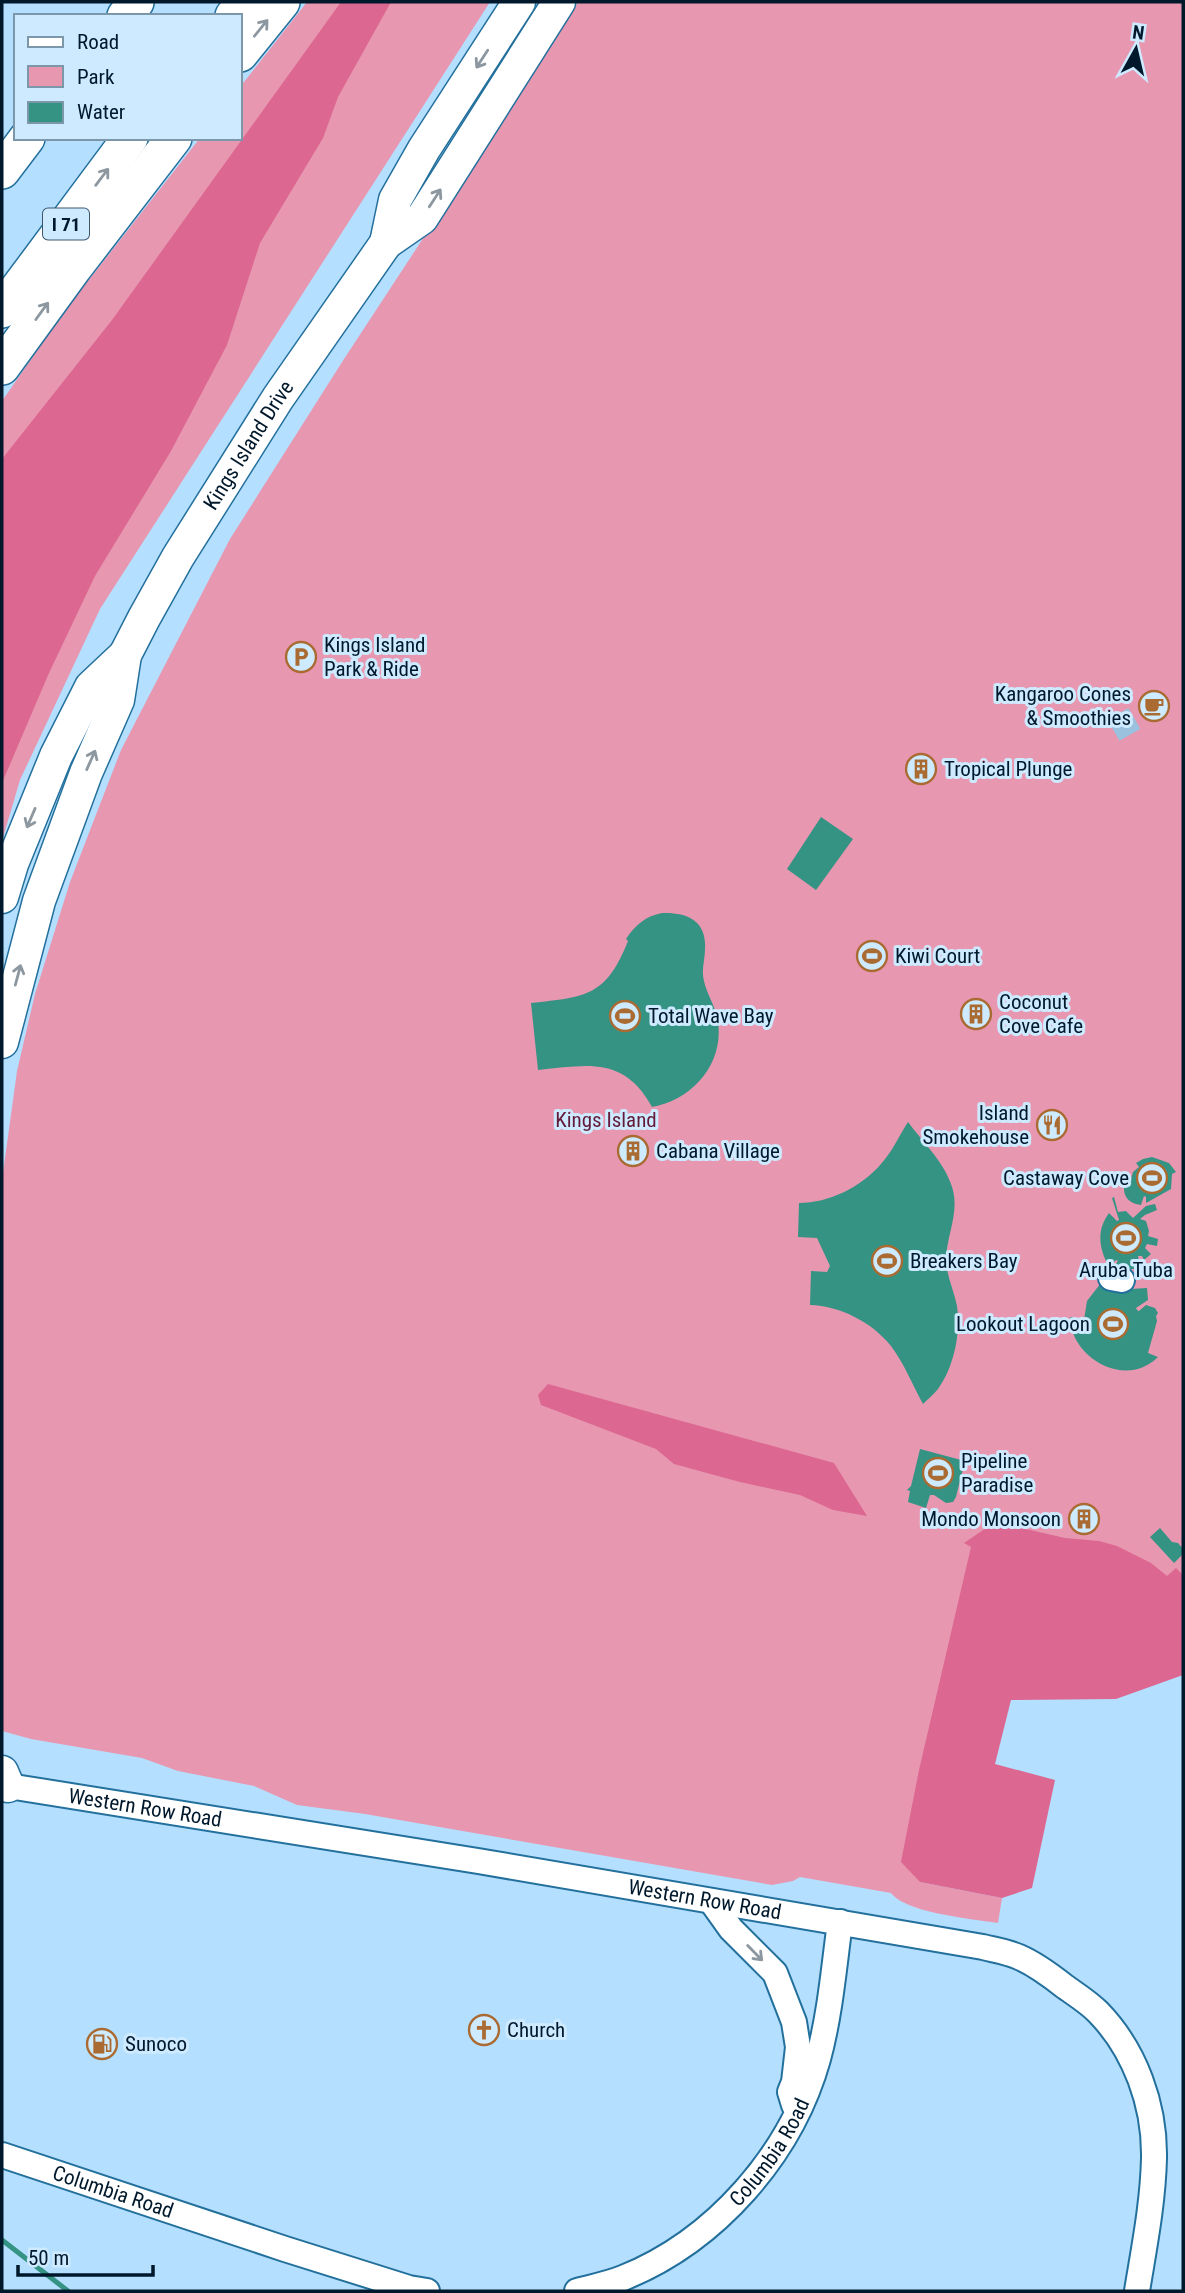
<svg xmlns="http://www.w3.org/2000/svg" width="1185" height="2293" viewBox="0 0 1185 2293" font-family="'Roboto Condensed',sans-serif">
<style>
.green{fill:#e897b0}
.forest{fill:#dc6791}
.water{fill:#349383}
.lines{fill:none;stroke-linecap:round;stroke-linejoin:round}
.stream{stroke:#349383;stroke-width:5}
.minor-tunnel{stroke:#9ac1de;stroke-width:24;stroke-dasharray:24 12;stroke-linecap:butt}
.minor-casing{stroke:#23709d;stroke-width:28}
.major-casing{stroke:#23709d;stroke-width:35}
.highway-casing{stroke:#23709d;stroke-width:38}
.minor{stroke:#fff;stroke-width:24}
.major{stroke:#fff;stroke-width:32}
.highway{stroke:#fff;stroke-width:35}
.oneway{stroke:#8c97a0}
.labels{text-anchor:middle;stroke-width:6;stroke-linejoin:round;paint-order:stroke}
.shield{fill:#ceeaff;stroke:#3e576b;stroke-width:2}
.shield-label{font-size:19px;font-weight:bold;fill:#00182b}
.street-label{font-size:21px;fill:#00182b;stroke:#ceeaff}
.poi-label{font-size:21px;fill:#00182b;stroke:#ceeaff;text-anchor:start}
.park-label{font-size:21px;fill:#631938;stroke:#ceeaff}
</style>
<rect width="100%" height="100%" fill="#b5dffe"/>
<g class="green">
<path d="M307 2H490L100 609 20 780 2 841V401L66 309 200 138H240V87Z"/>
<path d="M578 2H1183V1627L970 1568 920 1882 1002 1898 998 1923C973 1919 906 1913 891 1893L800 1877 793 1881 772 1885 365 1814 297 1805 254 1786 178 1771 142 1758 31 1739 2 1731V1180L17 1071 35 994 70 882 121 750 230 539 344 359Z"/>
</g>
<g class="forest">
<path d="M341 2H391L338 97 323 138 260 243 227 345 171 451 95 576 49 673 2 783V459L112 320Z"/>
<path d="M548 1384 834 1463 867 1516 833 1510 800 1495 740 1482 674 1464 656 1449 541 1405 538 1395Z"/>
<path d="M995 1522 1065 1538 1099 1541 1117 1546 1151 1563 1167 1576 1176 1568 1183 1575V1675L1116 1699 1011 1700 995 1764 1055 1780 1032 1888 1002 1898 920 1882 901 1862 919 1770 971 1547 964 1543Z"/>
</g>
<g class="water">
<path d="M821 817 853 839 816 890 787 869Z"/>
<path d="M662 913C686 912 707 920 705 949 705 960 701 970 704 981 707 995 716 1007 718 1022 724 1064 692 1100 652 1107 624 1056 588 1065 538 1070L531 1003C587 997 606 996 628 941L626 939C635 925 646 916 662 913Z"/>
<path d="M908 1122C922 1141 943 1161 951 1184 961 1210 947 1233 946 1259 946 1275 954 1290 957 1306 961 1333 954 1367 938 1389 934 1394 928 1399 923 1404 913 1386 904 1363 891 1346 872 1322 840 1306 810 1305L811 1271 827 1272 830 1266 817 1238 798 1237 799 1203C829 1203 861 1187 881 1164 892 1152 899 1136 908 1122Z"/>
<path d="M1152 1157 1169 1163 1176 1172 1172 1174 1171 1189 1146 1203V1197L1144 1196 1141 1205C1127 1203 1123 1196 1124 1182H1130L1133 1172 1139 1167 1136 1163 1143 1159Z"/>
<path d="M1114 1197 1118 1212 1126 1211 1133 1218 1146 1206 1155 1204 1157 1210 1145 1215 1140 1219 1146 1221 1149 1231 1148 1236 1158 1239 1157 1246 1147 1244 1145 1248 1151 1254 1144 1260 1142 1256H1138L1140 1268 1125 1270 1130 1289 1147 1288 1148 1300 1136 1308 1137 1310 1139 1311 1146 1305 1155 1308 1158 1313 1156 1316 1157 1321 1148 1353 1158 1357C1126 1389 1071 1359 1070 1317L1084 1320 1087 1301 1118 1261 1116 1260 1109 1267C1099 1248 1096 1231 1109 1213L1117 1221 1119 1220 1112 1198Z"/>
<path d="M920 1449 965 1461 956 1497 953 1502 946 1503 934 1495H930L926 1508 908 1502 910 1491 907 1490 911 1486Z"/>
<path d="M1160 1528 1172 1542 1178 1543 1183 1549V1554L1174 1563 1150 1537Z"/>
</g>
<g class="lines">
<path class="stream" d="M2 2240 68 2291"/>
<path class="minor-tunnel" d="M1118 714 1130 735"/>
<g class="minor-casing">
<g id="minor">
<path d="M1111 1278 1122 1280"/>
<path id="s1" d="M2 1785 478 1861 983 1947C995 1950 1008 1952 1019 1957 1035 1964 1050 1975 1064 1986 1075 1994 1088 2002 1098 2012 1135 2050 1155 2105 1154 2158 1153 2203 1144 2248 1137 2291"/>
<path d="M711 1901 731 1929 775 1973 794 2022 798 2047 794 2082 790 2092 794 2105"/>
<path id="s2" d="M2 2155 285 2249 409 2288 427 2291"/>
<path id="s3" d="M577 2291C592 2287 608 2284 623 2278 715 2241 791 2155 818 2059 830 2015 834 1967 840 1922"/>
</g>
</g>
<g class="major-casing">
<g id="major">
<path d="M386 243 395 200 424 149 519 2"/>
<path d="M2 897 12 864 56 756 91 687 125 655"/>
<path id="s4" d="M2 1042 39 901 86 773 118 700 125 655 144 618 178 557 278 398 386 243 422 218 559 2"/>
<path d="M2 1772 8 1786"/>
</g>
</g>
<g class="highway-casing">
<g id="highway">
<path d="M125 16 136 2"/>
<path d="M233 16 245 2"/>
<path d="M240 54 282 2"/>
<path d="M2 171 27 138"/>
<path d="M2 310 130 138"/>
<path d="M2 367 74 268 174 138"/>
</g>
</g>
<use href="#minor" class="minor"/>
<use href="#major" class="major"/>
<use href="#highway" class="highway"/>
</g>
<defs><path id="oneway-shaft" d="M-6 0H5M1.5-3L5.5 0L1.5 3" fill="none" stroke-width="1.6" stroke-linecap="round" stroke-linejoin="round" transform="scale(1.75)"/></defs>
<g class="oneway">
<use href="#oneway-shaft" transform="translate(261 28) rotate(-51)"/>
<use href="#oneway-shaft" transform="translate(482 59) rotate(123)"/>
<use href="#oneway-shaft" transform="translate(102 177) rotate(-53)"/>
<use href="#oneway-shaft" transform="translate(435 198) rotate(-57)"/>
<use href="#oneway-shaft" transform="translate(42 311) rotate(-54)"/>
<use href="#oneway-shaft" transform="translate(91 760) rotate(-66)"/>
<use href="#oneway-shaft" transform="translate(31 818) rotate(113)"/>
<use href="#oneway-shaft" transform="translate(18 975) rotate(-75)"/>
<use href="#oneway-shaft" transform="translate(755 1953) rotate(46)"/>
</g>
<defs>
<g id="parking-ring" transform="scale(1.575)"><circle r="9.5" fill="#ceeaff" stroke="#aa6b32" stroke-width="1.5"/><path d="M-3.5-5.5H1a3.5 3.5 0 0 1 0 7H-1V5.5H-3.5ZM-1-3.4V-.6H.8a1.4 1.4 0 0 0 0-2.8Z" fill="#aa6b32"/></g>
<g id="cafe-ring" transform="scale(1.575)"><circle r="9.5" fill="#ceeaff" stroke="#aa6b32" stroke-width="1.5"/><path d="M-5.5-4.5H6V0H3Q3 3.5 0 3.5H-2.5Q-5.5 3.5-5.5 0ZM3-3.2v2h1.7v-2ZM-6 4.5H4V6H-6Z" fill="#aa6b32"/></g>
<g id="building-ring" transform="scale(1.575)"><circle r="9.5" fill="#ceeaff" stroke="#aa6b32" stroke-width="1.5"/><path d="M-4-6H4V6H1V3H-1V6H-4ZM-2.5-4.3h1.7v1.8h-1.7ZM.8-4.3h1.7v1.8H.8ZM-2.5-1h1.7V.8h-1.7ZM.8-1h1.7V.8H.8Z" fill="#aa6b32"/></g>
<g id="stadium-ring" transform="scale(1.575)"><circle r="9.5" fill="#ceeaff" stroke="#aa6b32" stroke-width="1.5"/><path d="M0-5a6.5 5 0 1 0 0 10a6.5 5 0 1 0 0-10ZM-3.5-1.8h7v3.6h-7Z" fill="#aa6b32"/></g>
<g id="restaurant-ring" transform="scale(1.575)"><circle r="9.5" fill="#ceeaff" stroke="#aa6b32" stroke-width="1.5"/><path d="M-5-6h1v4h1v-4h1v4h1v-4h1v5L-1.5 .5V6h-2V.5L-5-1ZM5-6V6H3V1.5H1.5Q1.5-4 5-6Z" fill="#aa6b32"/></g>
<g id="church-ring" transform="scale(1.575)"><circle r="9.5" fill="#ceeaff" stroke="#aa6b32" stroke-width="1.5"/><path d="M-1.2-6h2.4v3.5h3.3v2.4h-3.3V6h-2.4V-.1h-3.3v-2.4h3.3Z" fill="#aa6b32"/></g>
<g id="fuel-ring" transform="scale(1.575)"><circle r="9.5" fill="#ceeaff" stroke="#aa6b32" stroke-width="1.5"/><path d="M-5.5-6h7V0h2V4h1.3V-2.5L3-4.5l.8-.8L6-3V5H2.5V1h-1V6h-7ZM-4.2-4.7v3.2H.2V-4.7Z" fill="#aa6b32"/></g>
</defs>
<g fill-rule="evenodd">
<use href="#parking-ring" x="301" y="657"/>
<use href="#cafe-ring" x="1154" y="706"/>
<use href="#building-ring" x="921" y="769"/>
<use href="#stadium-ring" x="872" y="956"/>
<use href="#building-ring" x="976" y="1014"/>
<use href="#stadium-ring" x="625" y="1016"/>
<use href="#restaurant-ring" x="1052" y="1125"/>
<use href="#building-ring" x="633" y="1151"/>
<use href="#stadium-ring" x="1152" y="1178"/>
<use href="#stadium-ring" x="1126" y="1238"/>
<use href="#stadium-ring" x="887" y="1261"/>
<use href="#stadium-ring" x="1113" y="1324"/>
<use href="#stadium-ring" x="938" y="1473"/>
<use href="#building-ring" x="1084" y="1519"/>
<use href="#church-ring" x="484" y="2030"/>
<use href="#fuel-ring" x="102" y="2044"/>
</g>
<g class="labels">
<rect class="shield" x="43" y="208.5" width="46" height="31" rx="5"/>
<g class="shield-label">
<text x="66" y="231">I 71</text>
</g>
<g class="street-label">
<text dy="7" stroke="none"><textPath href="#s4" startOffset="651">Kings Island Drive</textPath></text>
<text dy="7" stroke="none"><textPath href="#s1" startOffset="145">Western Row Road</textPath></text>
<text dy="7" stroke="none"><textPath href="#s1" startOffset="712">Western Row Road</textPath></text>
<text dy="7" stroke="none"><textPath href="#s3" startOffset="245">Columbia Road</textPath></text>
<text dy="7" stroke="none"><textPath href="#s2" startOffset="117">Columbia Road</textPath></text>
</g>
<g class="poi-label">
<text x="324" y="652">Kings Island<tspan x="324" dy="24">Park &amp; Ride</tspan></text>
<text x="1131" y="701" text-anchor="end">Kangaroo Cones<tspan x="1131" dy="24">&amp; Smoothies</tspan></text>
<text x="944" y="776">Tropical Plunge</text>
<text x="895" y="963">Kiwi Court</text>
<text x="999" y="1009">Coconut<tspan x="999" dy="24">Cove Cafe</tspan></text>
<text x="648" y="1023">Total Wave Bay</text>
<text x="1029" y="1120" text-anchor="end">Island<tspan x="1029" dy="24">Smokehouse</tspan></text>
<text x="656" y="1158">Cabana Village</text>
<text x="1129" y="1185" text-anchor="end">Castaway Cove</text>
<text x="910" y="1268">Breakers Bay</text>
<text x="1126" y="1277" text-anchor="middle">Aruba Tuba</text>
<text x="1090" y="1331" text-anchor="end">Lookout Lagoon</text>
<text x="961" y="1468">Pipeline<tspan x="961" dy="24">Paradise</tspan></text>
<text x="1061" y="1526" text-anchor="end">Mondo Monsoon</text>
<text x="507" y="2037">Church</text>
<text x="125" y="2051">Sunoco</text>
</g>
<g class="park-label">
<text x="606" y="1127">Kings Island</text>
</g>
</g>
<rect width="1185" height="2293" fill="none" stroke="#00182b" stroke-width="7"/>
<rect x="14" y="14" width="228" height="126" fill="#ceeaff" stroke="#7c96aa" stroke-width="2"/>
<rect x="28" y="37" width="35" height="10" fill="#ffffff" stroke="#7c96aa" stroke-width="2"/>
<text x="77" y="49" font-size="21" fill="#00182b">Road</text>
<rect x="28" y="66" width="35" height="21" fill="#e897b0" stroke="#7c96aa" stroke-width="2"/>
<text x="77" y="84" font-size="21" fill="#00182b">Park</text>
<rect x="28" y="102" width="35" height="21" fill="#349383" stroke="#7c96aa" stroke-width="2"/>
<text x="77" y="119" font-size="21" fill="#00182b">Water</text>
<g transform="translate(1136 49) rotate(8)" stroke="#ceeaff" stroke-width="5" paint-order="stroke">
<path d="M0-5L12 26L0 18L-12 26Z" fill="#00182b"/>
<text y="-10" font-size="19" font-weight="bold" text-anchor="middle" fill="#00182b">N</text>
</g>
<path d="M18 2265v10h135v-10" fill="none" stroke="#00182b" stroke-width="3.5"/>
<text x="28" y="2265" font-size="21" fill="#00182b" stroke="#ceeaff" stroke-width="5" paint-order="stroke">50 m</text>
</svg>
